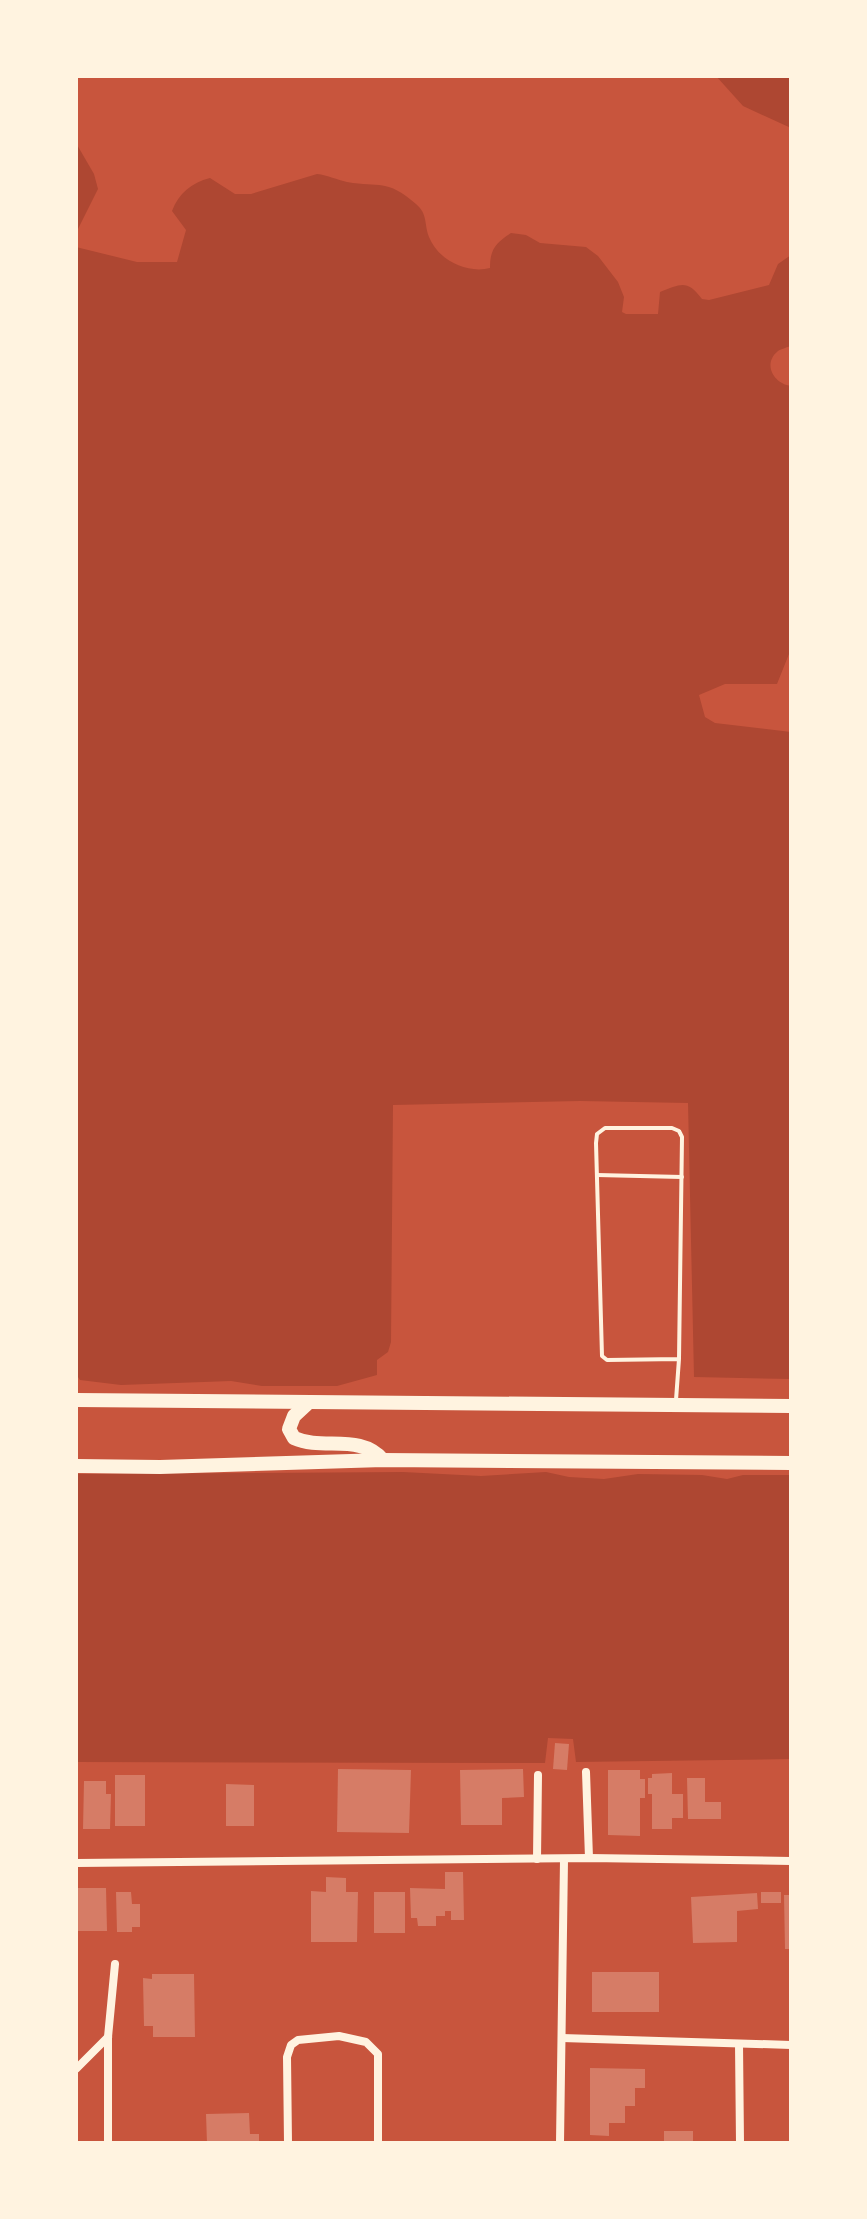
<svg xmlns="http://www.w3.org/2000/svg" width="867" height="2219" viewBox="0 0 867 2219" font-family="Lato,sans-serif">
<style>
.green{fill:#ae4732}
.building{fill:#d67c66}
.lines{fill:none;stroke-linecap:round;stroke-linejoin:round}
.service{stroke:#fff3e0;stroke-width:4}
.minor{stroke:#fff3e0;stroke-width:8}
.primary{stroke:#fff3e0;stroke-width:14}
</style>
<rect width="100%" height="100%" fill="#c8553d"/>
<g class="green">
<path d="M716 76H791V128L743 106Z"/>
<path d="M76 143 94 174 98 189 76 233Z"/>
<path d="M317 174C328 175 337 180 347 182 380 188 386 178 416 204 428 214 424 224 429 237 438 260 467 274 490 268 490 250 495 243 511 233L526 235 540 243 586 247 598 256 618 282 624 297 622 312 626 314H658L660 292C681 284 687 279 702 299L709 300 769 285 778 264 791 255V346C790 346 779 350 778 351 762 364 774 384 791 386V649L777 684H725L699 695 705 717 715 723 791 732V1379L694 1377 688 1103 580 1101 393 1105 391 1342 388 1352 377 1360V1375L337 1386H262L231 1381 121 1385 80 1380 76 1374V247L137 262H177L186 230 172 211C179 193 191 183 210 178L235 194H251Z"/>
<path d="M403 1472 481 1476 546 1472 569 1477 604 1479 638 1474 702 1475 727 1479 743 1475H791V1759L576 1762 573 1739 548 1738 545 1763 76 1762V1474Z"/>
</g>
<g class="building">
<path d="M555 1743 569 1744 567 1770 553 1769Z"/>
<path d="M338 1769 411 1770 409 1833 337 1832Z"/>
<path d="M523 1769 524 1797 502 1798V1825H461L460 1770Z"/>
<path d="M608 1770H640V1779H645V1798H640V1836L608 1835Z"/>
<path d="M672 1773V1794H683V1818H672V1829H652V1794H648V1778H652V1774Z"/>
<rect x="115" y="1775" width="30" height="51"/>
<path d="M687 1778H705V1802H721V1819H688Z"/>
<path d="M84 1781H106V1794H111L110 1829H83Z"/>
<path d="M226 1784 254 1785V1826H226Z"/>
<path d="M445 1872H463L464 1920H451V1911H445V1916H436V1926H418L417 1918H411L410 1888 445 1889Z"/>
<path d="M326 1877 346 1878V1892H358L357 1942H311V1891L326 1892Z"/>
<path d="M76 1888H106L107 1931H76Z"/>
<path d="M116 1892H131L132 1904H140V1927H132V1932H117Z"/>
<rect x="374" y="1892" width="31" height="41"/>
<rect x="761" y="1892" width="20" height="11"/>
<path d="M757 1893 758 1909 737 1911V1942L693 1943 691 1897Z"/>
<path d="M784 1895H791V1949H785Z"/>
<rect x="592" y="1972" width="67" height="40"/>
<path d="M152 1974H194L195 2037H153V2026H144L143 1978 152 1979Z"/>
<path d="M590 2068 645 2069V2088H635V2106H625V2123H609V2136L590 2135Z"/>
<path d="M249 2113 250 2134H259V2143H207L206 2114Z"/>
<rect x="664" y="2131" width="29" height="12"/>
</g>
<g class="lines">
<g class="service">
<path d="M597 1175 682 1177"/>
<path d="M676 1400 679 1359 682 1137 679 1131 672 1128H605L597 1134 596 1143 602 1356 607 1360 679 1359"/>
</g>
<g class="minor">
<path d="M586 1772 589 1858"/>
<path d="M537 1859 538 1775"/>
<path d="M76 1863 589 1858 791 1861"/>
<path d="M562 2038 791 2045"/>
<path d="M739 2044 740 2143"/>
<path d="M76 2069 108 2037"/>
<path d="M108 2143V2037L115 1964"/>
<path d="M288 2143 287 2057 291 2045 298 2040 339 2036 366 2042 378 2054V2143"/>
<path d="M560 2143 564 1860"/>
</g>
<g class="primary">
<path d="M76 1400 791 1406"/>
<path d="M308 1403 294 1416 289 1429 294 1438C323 1451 360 1433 383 1460"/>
<path d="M76 1466 160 1467 383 1460 791 1463"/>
</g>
</g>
<rect width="867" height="2219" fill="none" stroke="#fff3e0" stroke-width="156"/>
</svg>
